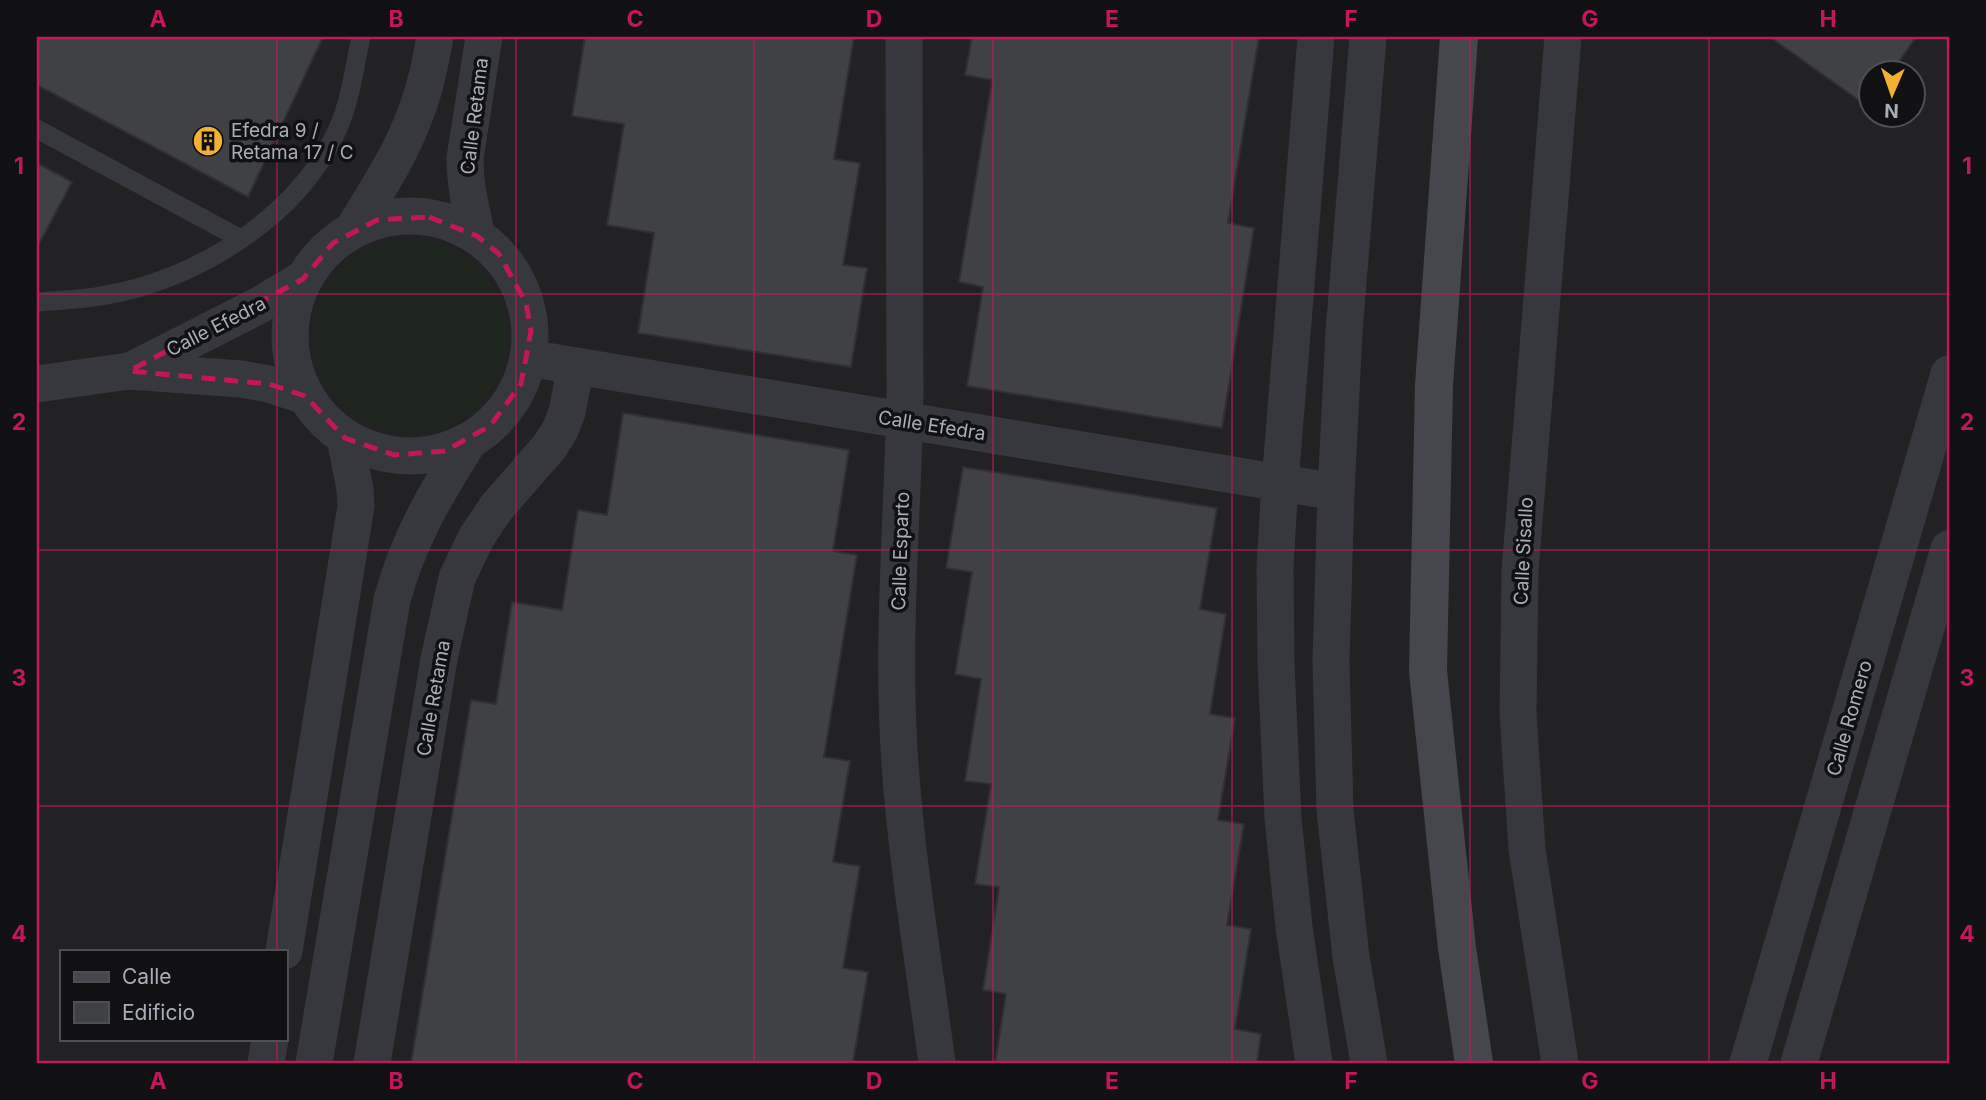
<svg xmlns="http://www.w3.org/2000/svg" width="1986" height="1100" viewBox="0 0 1986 1100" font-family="Inter,sans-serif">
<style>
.built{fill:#222225;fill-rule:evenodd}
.green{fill:#1e261f}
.building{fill:#404145;stroke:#303034;stroke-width:2}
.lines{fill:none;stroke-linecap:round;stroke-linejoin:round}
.lane{stroke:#37383d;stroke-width:19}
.street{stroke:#37383d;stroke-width:37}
.secondary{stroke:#45474d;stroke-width:38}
.marked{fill:none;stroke:#c2185b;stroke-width:5;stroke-dasharray:14 9;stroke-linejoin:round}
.grid{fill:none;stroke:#c2185b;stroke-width:2;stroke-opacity:0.55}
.labels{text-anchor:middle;stroke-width:7;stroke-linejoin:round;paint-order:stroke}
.street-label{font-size:19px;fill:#a8adb8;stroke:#111113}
.poi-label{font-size:19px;fill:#a8adb8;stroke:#111113;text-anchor:start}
.neatline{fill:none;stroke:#c2185b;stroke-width:2.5}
.grid-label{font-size:23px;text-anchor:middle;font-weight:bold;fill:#c2185b}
</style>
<rect width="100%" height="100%" fill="#161618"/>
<path class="built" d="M37 37H1949V1063H37ZM1870 74H1912V116H1870ZM61 951H285V1039H61Z"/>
<circle class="green" cx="411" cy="336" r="97"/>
<g class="building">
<path d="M37 37H323L248 197 37 85Z"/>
<path d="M585 37H854L834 159 860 163 843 265 867 268 851 367 638 333 654 233 607 225 624 124 572 116Z"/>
<path d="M972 37H1259L1228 223 1254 228 1222 428 967 386 983 287 959 282 992 80 965 75Z"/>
<path d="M1770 37H1916L1890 74H1870V101L1867 106Z"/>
<path d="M37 163 72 182 39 244 37 242Z"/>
<path d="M623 413 849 450 833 551 857 555 824 757 850 761 833 862 860 866 843 968 868 972 853 1063H411L471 700 496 704 512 602 562 610 578 510 607 515Z"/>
<path d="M963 467 1217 508 1200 609 1226 614 1210 714 1235 718 1218 820 1244 824 1227 925 1251 929 1235 1029 1261 1034 1257 1063H995L1006 994 983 990 999 887 975 884 991 784 965 781 981 679 955 674 972 572 946 568Z"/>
</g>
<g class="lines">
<g class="lane">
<path d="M37 129 241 239"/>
<path d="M37 302C58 300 80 300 101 296 192 282 294 220 335 135 350 105 354 69 361 37"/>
</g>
<g class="street">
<path d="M904 37 905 393C903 516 891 640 900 764 907 864 924 964 937 1063"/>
<path d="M1368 37 1344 332 1336 492 1331 662 1335 810 1351 957 1369 1063"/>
<circle cx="410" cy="336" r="120"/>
<path d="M353 230C375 193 400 156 415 115 425 90 430 64 435 37"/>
<path d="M477 236C471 210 465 185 465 158L484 37"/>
<path d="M528 358 1336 492"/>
<path d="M130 371 258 306 303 279"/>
<path d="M37 384 129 371 241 379 269 384 305 396"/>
<path d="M284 951 356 506 355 489 345 438"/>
<path d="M266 1063 270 1039"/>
<path d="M314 1063 392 600C408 540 436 493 469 441"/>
<path d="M372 1063 439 659 457 578 476 538 496 508 550 446 560 430 567 412 576 366"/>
<path d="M1314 1063 1294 927 1283 818 1276 664 1275 566 1280 483 1316 37"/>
<path d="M1560 1063 1527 849 1518 714 1520 571 1563 37"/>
<path d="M1748 1063 1949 374"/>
<path d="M1799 1063 1949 549"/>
</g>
<path class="secondary" d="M1459 37 1434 385 1428 671 1457 948 1474 1063"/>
</g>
<path class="marked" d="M429 217 477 236 499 254 526 303 531 331 521 384 490 426 445 451 394 455 345 438 305 396 269 384 129 371 303 279 333 243 377 220Z"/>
<path class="grid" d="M277 37V951M516 37V1063M754 37V1063M993 37V1063M1232 37V1063M1470 37V1063M1709 37V1063M37 294H1949M37 550H1949M37 806H1949M277 1039V1063"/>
<defs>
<g id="building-disc" transform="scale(1.575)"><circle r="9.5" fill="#f2b134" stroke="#111113"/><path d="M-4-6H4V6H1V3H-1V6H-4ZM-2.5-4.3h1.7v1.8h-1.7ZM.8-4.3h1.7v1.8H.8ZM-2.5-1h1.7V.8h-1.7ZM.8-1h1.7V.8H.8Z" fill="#111"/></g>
</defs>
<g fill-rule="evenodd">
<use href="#building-disc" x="208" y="141"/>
</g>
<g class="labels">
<g class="street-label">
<text transform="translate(474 116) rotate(-83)" y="7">Calle Retama</text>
<text transform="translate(216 326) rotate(-27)" y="7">Calle Efedra</text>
<text transform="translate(932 425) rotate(9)" y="7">Calle Efedra</text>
<text transform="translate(900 551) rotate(-88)" y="7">Calle Esparto</text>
<text transform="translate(1523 551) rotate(-87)" y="7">Calle Sisallo</text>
<text transform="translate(433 698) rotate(-80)" y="7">Calle Retama</text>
<text transform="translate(1849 718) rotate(-74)" y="7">Calle Romero</text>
</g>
<g class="poi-label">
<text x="231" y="137">Efedra 9 /<tspan x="231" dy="22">Retama 17 / C</tspan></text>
</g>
</g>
<rect width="1986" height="1100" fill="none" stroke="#111113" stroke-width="77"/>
<rect x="60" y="950" width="228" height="91" fill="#111113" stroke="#4d4f55" stroke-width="2"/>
<rect x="74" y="972" width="35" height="10" fill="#45474d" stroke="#4d4f55" stroke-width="2"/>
<text x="122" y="984" font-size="21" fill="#a8adb8">Calle</text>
<rect x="74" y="1002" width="35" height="21" fill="#404145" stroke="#4d4f55" stroke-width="2"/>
<text x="122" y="1020" font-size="21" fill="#a8adb8">Edificio</text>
<g transform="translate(1892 94) rotate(182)"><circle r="33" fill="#111113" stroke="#4d4f55" stroke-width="2"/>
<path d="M0-5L12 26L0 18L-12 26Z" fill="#f2b134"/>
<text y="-10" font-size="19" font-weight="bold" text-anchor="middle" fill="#a8adb8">N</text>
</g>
<rect x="38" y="38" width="1910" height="1024" class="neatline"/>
<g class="grid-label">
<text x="158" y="27">A</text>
<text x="396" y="27">B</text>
<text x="635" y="27">C</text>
<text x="874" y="27">D</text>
<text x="1112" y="27">E</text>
<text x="1351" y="27">F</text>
<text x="1590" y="27">G</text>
<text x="1828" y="27">H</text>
<text x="19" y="174">1</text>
<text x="1967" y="174">1</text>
<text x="19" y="430">2</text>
<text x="1967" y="430">2</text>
<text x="19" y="686">3</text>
<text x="1967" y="686">3</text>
<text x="19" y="942">4</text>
<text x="1967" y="942">4</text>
<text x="158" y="1089">A</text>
<text x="396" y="1089">B</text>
<text x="635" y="1089">C</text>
<text x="874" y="1089">D</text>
<text x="1112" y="1089">E</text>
<text x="1351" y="1089">F</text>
<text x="1590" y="1089">G</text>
<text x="1828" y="1089">H</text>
</g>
</svg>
